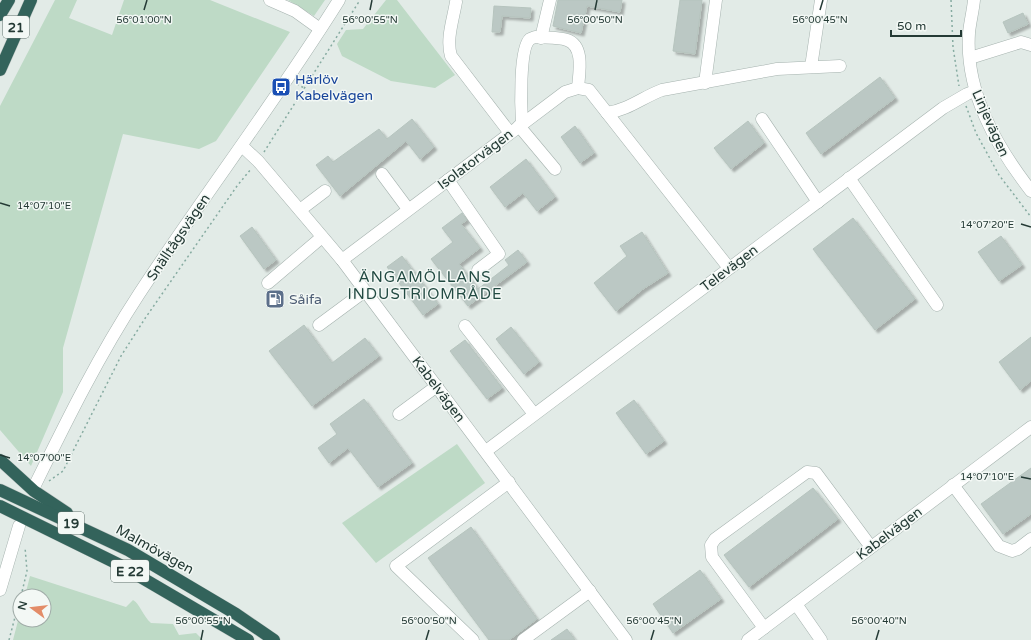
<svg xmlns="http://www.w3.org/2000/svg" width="1031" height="640" viewBox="0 0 1031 640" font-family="'Varela Round',sans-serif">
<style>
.green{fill:#bedac6}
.building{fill:#bbc8c4;stroke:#b6c4be;filter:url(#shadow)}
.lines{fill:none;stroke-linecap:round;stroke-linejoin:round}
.minor-casing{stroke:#a5b2ae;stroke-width:13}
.highway-casing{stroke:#c2c8c6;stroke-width:13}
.path{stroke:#86aba1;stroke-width:1.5;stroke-dasharray:2 3;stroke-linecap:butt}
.minor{stroke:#fff;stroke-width:12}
.highway{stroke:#33635b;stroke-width:12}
.ticks{fill:none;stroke:#243a35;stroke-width:1.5}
.labels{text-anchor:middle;stroke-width:3;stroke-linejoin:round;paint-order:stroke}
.shield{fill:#f3f8f5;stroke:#62736f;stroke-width:1}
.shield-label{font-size:13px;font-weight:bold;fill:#243a35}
.transit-label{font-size:14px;fill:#164399;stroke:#f3f8f5;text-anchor:start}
.street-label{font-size:14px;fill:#243a35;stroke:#f3f8f5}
.service-label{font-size:14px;fill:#4e5e75;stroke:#f3f8f5;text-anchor:start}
.neighbourhood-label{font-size:15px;letter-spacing:1px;fill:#224a42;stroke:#f3f8f5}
.ticks-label{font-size:10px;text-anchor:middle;fill:#243a35;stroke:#f3f8f5;stroke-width:3;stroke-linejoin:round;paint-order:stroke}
</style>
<defs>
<filter id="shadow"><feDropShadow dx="3" dy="3" stdDeviation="1" flood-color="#0004"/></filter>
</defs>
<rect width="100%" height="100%" fill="#e2ebe7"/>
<g class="green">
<path d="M55 0H77L69 18 112 35 124 0H210L290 32 216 141 199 149 123 134 63 348V392L31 466 0 430V106Z"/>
<path d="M288 0H325L314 16Z"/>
<path d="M386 0H397L455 75 435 88 391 81 342 56 337 44 346 30 363 29Z"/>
<path d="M457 444 485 483 376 563 342 523Z"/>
<path d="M30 576 126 607 133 600C140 604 143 616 151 623L173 624 179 635 196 633 203 640H13L20 613V620H44V596H25Z"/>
</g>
<g class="building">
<path d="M558 0H622L620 12 587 6 581 33 553 26Z"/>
<path d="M680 0H702L695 54 673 51Z"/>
<path d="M494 6 531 8 530 18 502 16 500 32H492Z"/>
<path d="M1023 13 1028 24 1008 33 1003 22Z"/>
<path d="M880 77 895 98 821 154 806 133Z"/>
<path d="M412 119 434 147 420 159 406 141 340 196 316 165 328 156 333 162 379 129 387 139Z"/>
<path d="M748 121 764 143 731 169 714 148Z"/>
<path d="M575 126 594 153 580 163 561 137Z"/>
<path d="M526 159 555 197 537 211 523 193 505 207 490 187Z"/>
<path d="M462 213 467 220 461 224 480 248 459 264 478 289 509 265 505 260 518 250 527 262 468 306 431 259 453 242 442 228Z"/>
<path d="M853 218 915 299 875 330 813 249Z"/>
<path d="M252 227 276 260 264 269 240 236Z"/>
<path d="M642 232 668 273 643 289 616 311 594 283 627 256 620 246Z"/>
<path d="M1001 236 1022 265 999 281 978 252Z"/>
<path d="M402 256 438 304 423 315 387 267Z"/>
<path d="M304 325 332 363 365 338 379 356 312 406 269 351Z"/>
<path d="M511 327 539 362 524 374 496 339Z"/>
<path d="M1031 337V381L1020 390 999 362Z"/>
<path d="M465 340 502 388 487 399 450 351Z"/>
<path d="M364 399 412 463 378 487 348 448 329 463 318 448 337 434 330 424Z"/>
<path d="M634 400 664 441 646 454 616 413Z"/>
<path d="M1031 468V514L1003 534 981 504Z"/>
<path d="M813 488 838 519 749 587 724 555Z"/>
<path d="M471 527 537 619 509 640H489L428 558Z"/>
<path d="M700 570 721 599 673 633 653 604Z"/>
<path d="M567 629 575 640H551Z"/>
</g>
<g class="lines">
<g class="minor-casing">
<g id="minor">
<path d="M270 0 295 11 320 29"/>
<path d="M974 0C973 11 970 22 969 33 965 92 996 146 1031 191"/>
<path d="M456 2C453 20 446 39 451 56L510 133"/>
<path d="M541 38 550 0"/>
<path d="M970 58 1021 42 1031 45"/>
<path d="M811 67 821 0"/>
<path d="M705 83 716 0"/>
<path d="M607 113C628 110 643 97 662 90L777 69 840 66"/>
<path d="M762 119 818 202"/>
<path d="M522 124C521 108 519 48 530 39L535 37C545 38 558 37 567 40 585 46 579 74 578 88"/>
<path d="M519 126 555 169"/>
<path d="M242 146 258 161 342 260 626 640"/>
<path d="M382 174 408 209"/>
<path d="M849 178 937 305"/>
<path d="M448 180 499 254 478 270"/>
<path d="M300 210 325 191"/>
<path d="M342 260 565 92 578 88 589 90 729 268"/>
<path d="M268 283 322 237"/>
<path d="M319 325 365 291"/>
<path d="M465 326 534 414"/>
<path d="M399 414 437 386"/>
<path d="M486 451 943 108 967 94 975 91"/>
<path d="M35 485C67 420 99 355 139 294 204 195 276 101 339 0"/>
<path d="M953 485 999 546 1012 551 1018 549 1031 539"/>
<path d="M0 590 19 526"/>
<path d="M796 604 821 640"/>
<path d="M764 628 712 557 711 545 715 539 807 472 816 473 871 547"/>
<path d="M473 640 396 566 509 482"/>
<path d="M523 640 590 591"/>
<path d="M748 640 1031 427"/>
</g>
</g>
<g class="highway-casing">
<g id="highway">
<path d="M0 15 9 0"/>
<path d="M0 70 31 0"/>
<path d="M0 460 34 491 67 513"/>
<path d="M0 490 128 550 236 614 274 640"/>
<path d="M0 506 120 565 248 640"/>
</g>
</g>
<g class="path">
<path d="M951 0 953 47 959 86"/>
<path d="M297 84 304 88"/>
<path d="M966 106 976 133 999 175 1031 217"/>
<path d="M264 152 360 0"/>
<path d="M49 481 63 471 121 356 146 317 237 186 251 169"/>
<path d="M21 596 27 571 25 547"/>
<path d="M9 640 20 598"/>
</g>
<use href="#minor" class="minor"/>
<use href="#highway" class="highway"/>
</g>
<path class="ticks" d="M144 10 147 0M370 10 372 0M595 10 597 0M820 10 823 0M0 203 10 206M1021 224 1031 227M0 455 10 458M1021 477 1031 479M201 640 203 630M426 640 429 630M651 640 654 630M876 640 879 630"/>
<defs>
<g id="bus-square" transform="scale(1)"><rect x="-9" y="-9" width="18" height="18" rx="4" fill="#1a4fb4" stroke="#f3f8f5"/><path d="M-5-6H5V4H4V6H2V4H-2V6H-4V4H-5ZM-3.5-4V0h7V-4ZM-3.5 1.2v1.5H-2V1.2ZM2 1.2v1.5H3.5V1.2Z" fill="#fff"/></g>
<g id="fuel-square" transform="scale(1)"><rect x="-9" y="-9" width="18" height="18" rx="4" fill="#5c6f8a" stroke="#f3f8f5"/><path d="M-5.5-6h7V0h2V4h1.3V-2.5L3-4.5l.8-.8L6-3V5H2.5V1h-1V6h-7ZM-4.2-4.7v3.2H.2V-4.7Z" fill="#fff"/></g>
</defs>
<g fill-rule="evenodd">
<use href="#bus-square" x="281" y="87"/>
<use href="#fuel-square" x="275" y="299"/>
</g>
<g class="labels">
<g class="shield">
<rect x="3" y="16" width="26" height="22" rx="3"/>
<rect x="58" y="512" width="26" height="22" rx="3"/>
<rect x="111" y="560" width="38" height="22" rx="3"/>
</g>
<g class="shield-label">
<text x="16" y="32">21</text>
<text x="71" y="528">19</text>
<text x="130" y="576">E 22</text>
</g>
<g class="transit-label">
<text x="295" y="84">Härlöv<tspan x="295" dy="16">Kabelvägen</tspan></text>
</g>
<g class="street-label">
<text transform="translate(991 123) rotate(66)" y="5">Linjevägen</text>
<text transform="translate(475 159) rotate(-37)" y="5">Isolatorvägen</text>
<text transform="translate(178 237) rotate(-56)" y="5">Snälltågsvägen</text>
<text transform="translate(729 268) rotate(-37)" y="5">Televägen</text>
<text transform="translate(439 389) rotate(53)" y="5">Kabelvägen</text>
<text transform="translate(889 533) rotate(-37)" y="5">Kabelvägen</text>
<text transform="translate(155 549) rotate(29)" y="5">Malmövägen</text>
</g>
<g class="service-label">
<text x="289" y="304">Såifa</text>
</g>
<g class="neighbourhood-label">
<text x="425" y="282">ÄNGAMÖLLANS<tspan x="425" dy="17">INDUSTRIOMRÅDE</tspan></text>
</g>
</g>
<g class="ticks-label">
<text x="144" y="23">56°01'00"N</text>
<text x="370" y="23">56°00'55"N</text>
<text x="595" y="23">56°00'50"N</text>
<text x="820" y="23">56°00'45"N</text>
<text x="44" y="209">14°07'10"E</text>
<text x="987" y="228">14°07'20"E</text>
<text x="44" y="461">14°07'00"E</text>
<text x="987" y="480">14°07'10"E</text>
<text x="203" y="624">56°00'55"N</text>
<text x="429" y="624">56°00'50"N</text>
<text x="654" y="624">56°00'45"N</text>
<text x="879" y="624">56°00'40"N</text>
</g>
<g transform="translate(32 608) rotate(285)"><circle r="19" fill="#f3f8f5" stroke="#a0aca8"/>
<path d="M0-3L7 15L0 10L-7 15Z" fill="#e38c68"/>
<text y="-6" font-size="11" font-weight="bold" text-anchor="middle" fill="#243a35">N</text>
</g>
<path d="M891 30v6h70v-6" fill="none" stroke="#243a35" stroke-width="2"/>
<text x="897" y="30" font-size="12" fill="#243a35" stroke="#f3f8f5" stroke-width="3" paint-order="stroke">50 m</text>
</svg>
